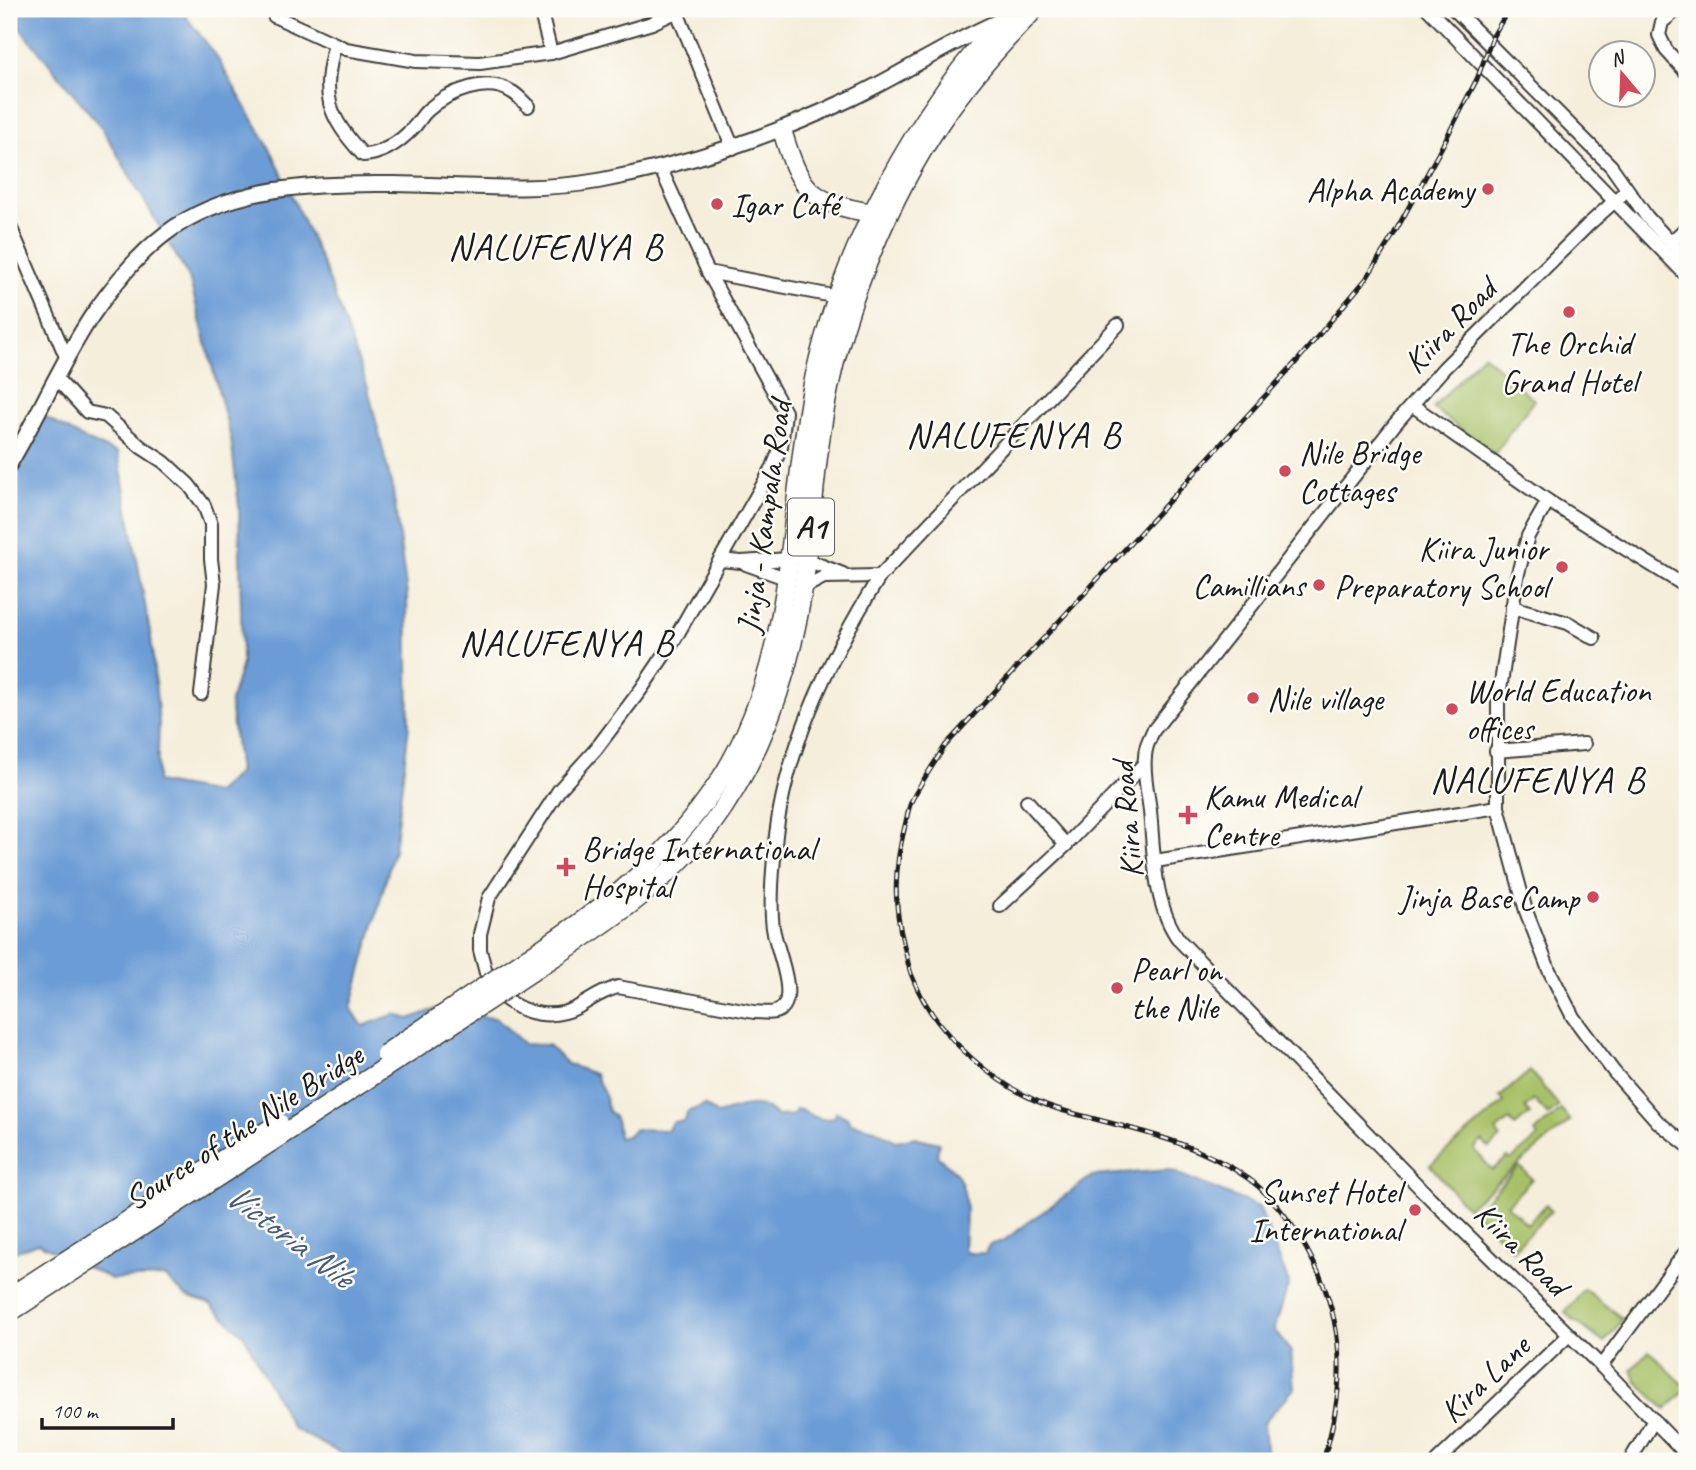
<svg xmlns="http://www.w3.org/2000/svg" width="1696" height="1470" viewBox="0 0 1696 1470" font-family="Caveat,sans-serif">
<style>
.green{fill:#a8c167;stroke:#626e42;stroke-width:2}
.water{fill:#6c9cd5;stroke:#445c78;stroke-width:2}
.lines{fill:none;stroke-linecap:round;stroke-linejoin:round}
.minor-casing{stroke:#3d3c39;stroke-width:16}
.major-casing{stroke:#3d3c39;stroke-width:18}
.highway-casing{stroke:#3d3c39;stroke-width:21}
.minor{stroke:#fff;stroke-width:12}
.major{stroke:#fff;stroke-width:14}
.highway{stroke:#fff;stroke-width:18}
.rail-casing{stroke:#1c1c1c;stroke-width:5}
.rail{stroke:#fdfcf7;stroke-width:2.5;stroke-dasharray:8;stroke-linecap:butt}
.highway-bridge-casing{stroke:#3d3c39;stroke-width:21;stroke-linecap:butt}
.highway-bridge{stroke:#fff;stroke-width:18}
.poi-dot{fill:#d1495b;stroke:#fdfcf7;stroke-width:2.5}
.labels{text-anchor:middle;stroke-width:5;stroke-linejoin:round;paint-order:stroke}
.shield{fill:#fdfcf7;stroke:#605f5e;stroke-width:2}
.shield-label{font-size:32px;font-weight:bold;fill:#1c1c1c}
.poi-label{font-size:33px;fill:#1c1c1c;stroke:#fdfcf7;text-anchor:start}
.street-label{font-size:33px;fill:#1c1c1c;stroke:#fdfcf7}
.water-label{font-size:35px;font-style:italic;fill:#445c78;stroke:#fdfcf7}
.quarter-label{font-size:37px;letter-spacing:2px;fill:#1c1c1c;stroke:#fdfcf7}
</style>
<rect width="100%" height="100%" fill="#fdfcf7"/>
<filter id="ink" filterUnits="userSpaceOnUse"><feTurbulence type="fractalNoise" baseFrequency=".0143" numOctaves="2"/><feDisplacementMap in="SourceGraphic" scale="14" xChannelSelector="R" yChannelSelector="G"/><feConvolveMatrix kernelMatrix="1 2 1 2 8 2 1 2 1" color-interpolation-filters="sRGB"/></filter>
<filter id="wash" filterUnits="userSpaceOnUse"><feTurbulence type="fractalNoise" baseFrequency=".00686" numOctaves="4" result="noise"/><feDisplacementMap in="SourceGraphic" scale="28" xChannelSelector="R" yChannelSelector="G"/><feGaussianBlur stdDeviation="1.57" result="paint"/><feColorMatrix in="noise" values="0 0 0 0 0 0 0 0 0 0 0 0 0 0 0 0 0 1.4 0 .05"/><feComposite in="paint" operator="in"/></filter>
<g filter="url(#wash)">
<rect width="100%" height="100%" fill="#f5eedb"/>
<g class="green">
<path d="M1483 354 1534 400 1494 455 1433 408Z"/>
<path d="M1530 1071 1559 1106 1548 1115 1534 1100 1525 1108 1530 1114 1515 1126 1509 1120 1496 1131 1501 1138 1489 1148 1482 1141 1474 1149 1492 1170 1508 1157 1511 1160 1538 1137 1535 1132 1561 1110 1570 1121 1467 1208 1430 1165 1504 1102 1500 1097Z"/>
<path d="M1519 1166 1532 1179 1507 1205 1527 1224 1546 1205 1551 1211 1513 1250 1474 1212Z"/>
<path d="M1584 1289 1623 1319 1604 1343 1565 1313Z"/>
<path d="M1649 1351 1687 1388 1666 1410 1636 1381 1632 1370Z"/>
</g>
<path class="water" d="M9 9H180L215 54 273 154 325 269 368 388 393 491 407 595 409 726 394 850 351 1008 363 1026 395 1014 409 1019 455 1002 468 1006 483 1017 496 1018 524 1044 548 1045 567 1064 595 1074 606 1098 608 1111C619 1119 617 1126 618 1138L627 1136 635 1129 667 1130 673 1122 685 1121 687 1112 705 1105 717 1114C738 1108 760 1098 777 1116L793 1115 796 1109C810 1111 817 1124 834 1117L836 1112 848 1118 850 1123 875 1129 896 1141 915 1137 939 1143 937 1156C944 1162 953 1168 958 1176 970 1197 965 1226 964 1249L968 1253H985L989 1245 1003 1241 1092 1176 1169 1170 1259 1207 1289 1283 1274 1330 1291 1352 1294 1389 1264 1422 1267 1461H351L348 1457 292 1428 244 1335 210 1304 186 1296 165 1277 111 1279 38 1243 9 1254V480L43 416 88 441 118 453 151 638 159 723 157 782 216 793 239 772 230 703 242 663 239 507 231 439 189 278 102 128 9 15Z"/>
</g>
<g filter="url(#ink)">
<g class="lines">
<g class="minor-casing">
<g id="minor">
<path d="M540 9 551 53"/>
<path d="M1428 9 1687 276"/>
<path d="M1454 9 1611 166 1647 217 1687 260"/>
<path d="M1678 9 1662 22 1659 35 1666 50 1687 73"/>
<path d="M677 12 733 148"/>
<path d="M274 16 346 49 416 61 480 63 551 53 652 23 682 9"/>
<path d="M335 44C321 96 327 115 363 155 383 154 401 141 414 127 419 122 422 115 428 110 448 92 487 76 512 92 518 95 523 102 528 106"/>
<path d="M1627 190 1588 225 1444 368 1395 424 1153 731C1149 740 1145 747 1145 757 1143 774 1148 793 1150 811 1154 852 1153 906 1180 941L1430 1198 1601 1366 1687 1455"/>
<path d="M9 224 67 359"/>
<path d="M1670 243 1687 227"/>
<path d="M708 272 838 297"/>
<path d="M57 379 87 412 106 416 141 447 164 462 189 485 204 505 211 524V559L214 584 201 694"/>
<path d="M1412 405 1548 501 1687 587"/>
<path d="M1548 501 1528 536 1517 577 1498 703V807L1526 911 1549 970 1573 1017 1614 1072 1658 1122 1687 1145"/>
<path d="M720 560 741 562 789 559"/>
<path d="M807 560 843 574"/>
<path d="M746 564 788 579"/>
<path d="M803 588 824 577 880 576"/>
<path d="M1512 607 1568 623 1594 638"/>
<path d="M1496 751 1584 744"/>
<path d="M1027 801 1066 845"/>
<path d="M1155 861 1498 807"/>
<path d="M1000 906 1066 845 1144 764"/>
<path d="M486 973 480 950V934L489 898 559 790 596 749 642 688 673 642 773 467 781 447 785 412 708 272 660 167"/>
<path d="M504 998C525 1015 553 1020 578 1007 592 999 602 991 618 987L754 1012C764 1012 777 1016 784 1006 795 989 776 948 773 928 770 906 772 880 774 858 779 761 829 657 880 576L1118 325"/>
<path d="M1601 1366 1687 1250"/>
<path d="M1632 1457 1654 1420"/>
<path d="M1437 1461 1569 1335"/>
</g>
</g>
<g class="major-casing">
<path id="major" d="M9 465C38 417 60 364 91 317 111 288 136 256 165 234 229 185 317 183 394 184 461 185 531 193 598 181 689 164 768 138 852 98 903 74 949 42 1002 20"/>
</g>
<g class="highway-casing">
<g id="highway">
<path d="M782 130C800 190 809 203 873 213"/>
<path d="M500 976C589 918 660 872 720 780 795 663 787 525 811 394 837 257 916 108 1013 9"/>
<path d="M509 987C581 938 659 895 712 824 769 747 796 653 807 559 814 505 816 451 827 398 844 307 890 196 942 120 969 80 1002 43 1035 9"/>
</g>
</g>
<use href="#minor" class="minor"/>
<use href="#major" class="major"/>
<use href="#highway" class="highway"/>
<g class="rail-casing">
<path id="rail" d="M1323 1461C1343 1396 1347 1340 1320 1276 1304 1241 1280 1202 1249 1179 1193 1139 1125 1128 1061 1110 1000 1092 935 1036 912 976 908 967 907 956 904 946 893 904 894 868 905 826 907 818 908 808 912 800 921 782 934 764 945 746L1297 361 1366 279 1394 234 1438 154 1477 79 1493 36 1509 9"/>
</g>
<use href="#rail" class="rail"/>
<g class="highway-bridge-casing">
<g id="highway-bridge">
<path d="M385 1054 500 976"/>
<path d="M9 1297 279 1123"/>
<path d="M9 1313 509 987"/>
</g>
</g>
<use href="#highway-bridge" class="highway-bridge"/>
</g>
</g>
<g class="poi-dot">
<circle cx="1488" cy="189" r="7"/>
<circle cx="717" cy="204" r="7"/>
<circle cx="1569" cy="312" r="7"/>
<circle cx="1285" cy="471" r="7"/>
<circle cx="1562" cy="567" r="7"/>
<circle cx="1319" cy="585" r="7"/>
<circle cx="1253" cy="698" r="7"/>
<circle cx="1452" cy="709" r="7"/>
<path d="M1184.5 804.5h7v7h7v7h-7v7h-7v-7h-7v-7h7z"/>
<path d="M562.5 856.5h7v7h7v7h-7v7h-7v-7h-7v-7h7z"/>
<circle cx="1593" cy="897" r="7"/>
<circle cx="1117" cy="988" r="7"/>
<circle cx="1415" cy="1210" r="7"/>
</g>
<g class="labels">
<rect class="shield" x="788" y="498.5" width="46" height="57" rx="5"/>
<g class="shield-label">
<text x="811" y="538">A1</text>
</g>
<g class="poi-label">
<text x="1474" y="201" text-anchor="end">Alpha Academy</text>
<text x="731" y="216">Igar Café</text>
<text x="1569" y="355" text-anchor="middle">The Orchid<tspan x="1569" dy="38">Grand Hotel</tspan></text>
<text x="1299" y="464">Nile Bridge<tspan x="1299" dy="38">Cottages</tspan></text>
<text x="1548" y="560" text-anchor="end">Kiira Junior<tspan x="1548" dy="38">Preparatory School</tspan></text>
<text x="1305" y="597" text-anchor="end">Camillians</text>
<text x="1466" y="702">World Education<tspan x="1466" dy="38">offices</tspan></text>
<text x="1267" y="710">Nile village</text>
<text x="1204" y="808">Kamu Medical<tspan x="1204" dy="38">Centre</tspan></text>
<text x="582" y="860">Bridge International<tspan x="582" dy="38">Hospital</tspan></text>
<text x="1579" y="909" text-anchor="end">Jinja Base Camp</text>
<text x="1131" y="981">Pearl on<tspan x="1131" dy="38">the Nile</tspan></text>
<text x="1401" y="1203" text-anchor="end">Sunset Hotel<tspan x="1401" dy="38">International</tspan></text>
</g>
<g class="street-label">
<text transform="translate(1449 325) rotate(-46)" y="12">Kiira Road</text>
<text transform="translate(763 517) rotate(-82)" y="12">Jinja - Kampala Road</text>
<text transform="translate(1126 820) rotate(-95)" y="12">Kiira Road</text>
<text transform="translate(243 1126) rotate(-33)" y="12">Source of the Nile Bridge</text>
<text transform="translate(1522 1248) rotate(45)" y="12">Kiira Road</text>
<text transform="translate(1484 1378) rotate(-44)" y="12">Kira Lane</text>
</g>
<g class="water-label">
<text transform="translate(290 1235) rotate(37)" y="12">Victoria Nile</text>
</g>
<g class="quarter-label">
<text x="556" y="259">NALUFENYA B</text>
<text x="1014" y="447">NALUFENYA B</text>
<text x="567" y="655">NALUFENYA B</text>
<text x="1538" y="792">NALUFENYA B</text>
</g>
</g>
<rect width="1696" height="1470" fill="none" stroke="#fdfcf7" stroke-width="35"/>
<g transform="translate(1622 74) rotate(341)"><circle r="33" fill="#fdfcf7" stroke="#a3a29f" stroke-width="2"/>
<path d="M0-5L12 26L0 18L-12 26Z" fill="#d1495b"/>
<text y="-10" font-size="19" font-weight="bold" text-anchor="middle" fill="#1c1c1c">N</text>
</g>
<path d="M42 1418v10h131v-10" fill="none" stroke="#1c1c1c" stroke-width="3.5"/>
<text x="52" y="1418" font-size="21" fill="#1c1c1c" stroke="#fdfcf7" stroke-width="5" paint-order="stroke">100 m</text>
</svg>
